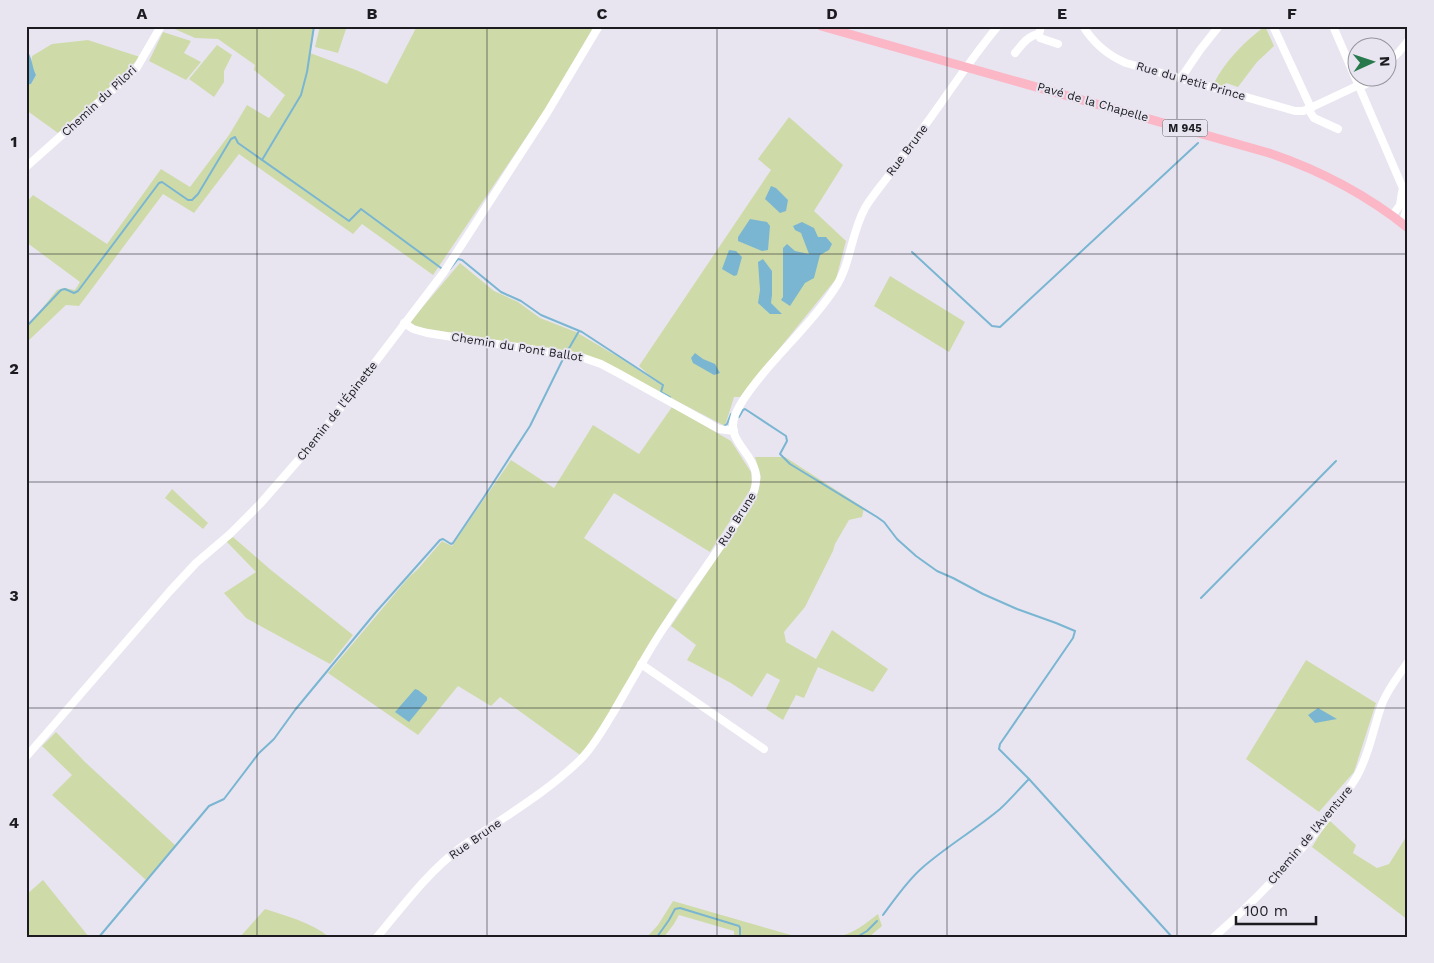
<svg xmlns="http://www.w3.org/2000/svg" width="1434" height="963" viewBox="0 0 1434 963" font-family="'Work Sans',sans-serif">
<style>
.green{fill:#cedba8}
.water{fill:#7ab6d2}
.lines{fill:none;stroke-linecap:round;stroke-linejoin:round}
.stream{stroke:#7ab6d2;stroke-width:2}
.minor{stroke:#fff;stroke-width:8}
.major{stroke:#fbb7c5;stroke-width:9}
.grid{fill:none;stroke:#1c1b20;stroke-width:1;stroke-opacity:0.55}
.labels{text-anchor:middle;stroke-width:4;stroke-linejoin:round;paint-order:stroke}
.shield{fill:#e8e5f1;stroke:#59585f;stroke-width:1}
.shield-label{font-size:11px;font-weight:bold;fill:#1c1b20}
.street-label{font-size:12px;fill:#1c1b20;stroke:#e8e5f1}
.neatline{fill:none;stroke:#1c1b20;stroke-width:2}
.grid-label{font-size:16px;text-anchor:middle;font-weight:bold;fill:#1c1b20}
</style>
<rect width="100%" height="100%" fill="#e8e5f1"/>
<g class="green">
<path d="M168 26H315L310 53 356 70 387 84 417 26H594L548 105 433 275 362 224 353 234 239 154 194 213 163 194 79 306 66 305 26 343V328L57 290 64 288 75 290 80 282 26 242V203L33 195 107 244 161 169 190 187 229 135 247 105 269 118 285 95 254 70 255 65 218 39 195 38Z"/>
<path d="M320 26H347L338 53 315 47Z"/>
<path d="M1265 26 1274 46 1257 62 1238 87 1226 83 1224 88 1213 85C1225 61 1243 43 1265 26Z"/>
<path d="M163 32 191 41 184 53 201 62 186 80 149 61Z"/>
<path d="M88 40 140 57 109 89 58 133 26 110V85L31 84 36 75 31 65 32 56 52 44Z"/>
<path d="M217 45 232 55 224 71V82L214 97 189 79Z"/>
<path d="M789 117 843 165 814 211 846 241 836 279 740 397H734L725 426 615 369 556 350 417 327 410 322 460 263 494 291 518 302 540 318 576 332 620 358 658 383 639 366 771 170 758 159Z"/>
<path d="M890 276 965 322 949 352 874 306Z"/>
<path d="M672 407 731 441 751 472 752 487 710 552 614 493 584 538 677 600 655 634 594 739 580 755 500 697 491 706 458 686 418 735 328 673 409 577 418 569 442 541 452 546 511 460 554 488 593 425 639 454Z"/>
<path d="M755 457H785L864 508 862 517 849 520 835 544 833 551 805 607 784 632 786 642 816 659 832 630 888 669 873 692 818 667 804 698 796 695 783 720 766 709 780 680 767 673 752 697 731 683 687 660 696 645 671 626 752 506 758 492 761 477Z"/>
<path d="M172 489 208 523 203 529 165 498Z"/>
<path d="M233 537 271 570 353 635 330 664 246 618 224 593 256 572 226 541Z"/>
<path d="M1306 660 1376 703 1354 772 1319 812 1246 759Z"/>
<path d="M56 732 85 762 176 846 146 880 52 795 72 775 42 746Z"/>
<path d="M1329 820 1356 845 1353 853 1377 868 1389 864 1408 834V920L1312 847Z"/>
<path d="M43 880 89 937H26V895Z"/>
<path d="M673 901 798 937H734V931L679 915 674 924 664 937H647L658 925Z"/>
<path d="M265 909C286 916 311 922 329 937H240Z"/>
<path d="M878 914 882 926 869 937H835C852 935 865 924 878 914Z"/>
</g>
<g class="water">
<path d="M26 49C33 58 31 65 36 75L31 84 26 85Z"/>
<path d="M771 186 776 188 788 200 786 211 780 213 765 199Z"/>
<path d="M750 219 767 222 770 226 768 250 762 251 738 241V237Z"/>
<path d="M802 222 814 228 818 237H826L832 244 829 250 820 255 814 278 805 283 790 306 781 300 783 297V248L787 244 795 251 809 254 801 233 795 230 793 226Z"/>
<path d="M729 250 736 251 742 257 737 275 734 276 722 269Z"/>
<path d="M763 259 772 271V295L771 303 782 314H770L758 303 760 290 758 262Z"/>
<path d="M695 353 703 359 715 364 720 373 714 375 693 363 691 358Z"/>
<path d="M415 689 418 690 427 697V700L409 722 395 712Z"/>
<path d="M1318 708 1337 719 1315 723 1308 715Z"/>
</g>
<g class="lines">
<g class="stream">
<path d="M262 160 301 95 307 72 314 26"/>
<path d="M912 252 992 326 1000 327 1198 143"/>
<path d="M450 269 458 259 462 260 501 292 521 301 541 315 582 332 663 385 661 392 670 397"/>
<path d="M26 327 61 290 65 289 74 293 78 291 159 183 162 182 188 200H192L198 194 231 139 235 137 238 143 349 221 361 209 441 268"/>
<path d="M568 350 579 331"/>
<path d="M739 417 743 410 745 409 786 436 787 441 780 454 790 464 877 517 884 522 897 539 916 556 937 571 953 578 983 594 1017 609 1056 623 1075 631 1073 638 1000 744 999 749 1029 779 1172 937"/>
<path d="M724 426 727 424 731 414 733 415"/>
<path d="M1201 598 1336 461"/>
<path d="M883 915C895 899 907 881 922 868 947 846 975 830 1000 809 1010 800 1019 789 1029 779"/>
<path d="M99 937 209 806 224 799 259 753 274 739 295 710 376 612 440 540 443 539 451 544 453 543 484 497 530 426 563 359"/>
<path d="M657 937 669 920 675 909 680 908 739 926 740 928V937"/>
<path d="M857 937 867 931 877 921"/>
</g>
<g class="minor">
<path d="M1041 26 1039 34 1040 38 1058 44"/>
<path d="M1083 26C1094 44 1107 55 1126 63L1295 111H1303L1308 109 1359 85"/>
<path d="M1273 26 1311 108"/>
<path d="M1333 26 1405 193C1409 205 1406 212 1402 223"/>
<path d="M1015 53C1022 45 1027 36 1039 34"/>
<path d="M1386 65 1398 53 1408 41"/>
<path d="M1181 78 1200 50 1219 26"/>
<path d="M1359 87 1366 84 1374 78"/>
<path d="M1308 109 1314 118 1338 129"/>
<path d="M26 167 136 69 161 26"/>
<path d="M1392 216 1400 205 1402 192"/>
<path d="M404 323 413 329 427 333 581 357 601 364 618 373 719 429 734 431"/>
<path d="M641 664 764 749"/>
<path d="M26 757 170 591 196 563 230 534 260 504 316 440 444 272 547 113 599 26"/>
<path d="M377 937C403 906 427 873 460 848 500 819 544 795 580 760 594 746 603 729 613 713 627 689 640 666 654 643 683 596 719 552 748 504 776 456 722 450 735 415 740 403 749 391 757 381 782 349 813 322 835 288 851 264 851 233 865 208 872 196 881 186 889 175 901 158 914 141 926 124 950 91 972 57 998 26"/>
<path d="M1214 937C1254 902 1290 864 1324 822 1335 807 1348 792 1357 776 1370 753 1373 728 1382 704 1388 689 1399 675 1408 662"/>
</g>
<path class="major" d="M821 26 1269 153C1319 170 1367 195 1408 228"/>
</g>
<path class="grid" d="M257 26V937M487 26V937M717 26V937M947 26V937M1177 26V937M26 254H1408M26 482H1408M26 708H1408"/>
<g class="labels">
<rect class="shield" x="1162.5" y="119.5" width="45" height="17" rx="4"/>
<g class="shield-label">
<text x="1185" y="132">M 945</text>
</g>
<g class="street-label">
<text transform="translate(1191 81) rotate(16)" y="4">Rue du Petit Prince</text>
<text transform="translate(99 101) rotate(-43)" y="4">Chemin du Pilori</text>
<text transform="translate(1093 102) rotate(16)" y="4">Pavé de la Chapelle</text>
<text transform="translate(907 150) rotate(-53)" y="4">Rue Brune</text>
<text transform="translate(517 347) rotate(9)" y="4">Chemin du Pont Ballot</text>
<text transform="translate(337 411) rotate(-52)" y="4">Chemin de l'Épinette</text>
<text transform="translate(737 519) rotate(-58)" y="4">Rue Brune</text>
<text transform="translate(1310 835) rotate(-50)" y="4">Chemin de l'Aventure</text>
<text transform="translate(475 839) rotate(-35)" y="4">Rue Brune</text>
</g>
</g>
<rect width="1434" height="963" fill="none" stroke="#e8e5f1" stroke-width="55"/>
<g transform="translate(1372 62) rotate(87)"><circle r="24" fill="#e8e5f1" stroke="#96949d"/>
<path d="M0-4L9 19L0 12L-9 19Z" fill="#287a4c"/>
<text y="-8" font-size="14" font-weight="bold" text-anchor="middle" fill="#1c1b20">N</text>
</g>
<path d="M1236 916v8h80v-8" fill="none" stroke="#1c1b20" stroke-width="2.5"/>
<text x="1244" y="916" font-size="15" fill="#1c1b20" stroke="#e8e5f1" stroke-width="4" paint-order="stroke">100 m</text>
<rect x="28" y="28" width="1378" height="908" class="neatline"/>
<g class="grid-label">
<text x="142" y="19">A</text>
<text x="372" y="19">B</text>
<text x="602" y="19">C</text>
<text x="832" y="19">D</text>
<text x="1062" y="19">E</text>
<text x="1292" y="19">F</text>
<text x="14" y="147">1</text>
<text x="14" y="374">2</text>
<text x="14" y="601">3</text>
<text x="14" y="828">4</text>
</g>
</svg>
